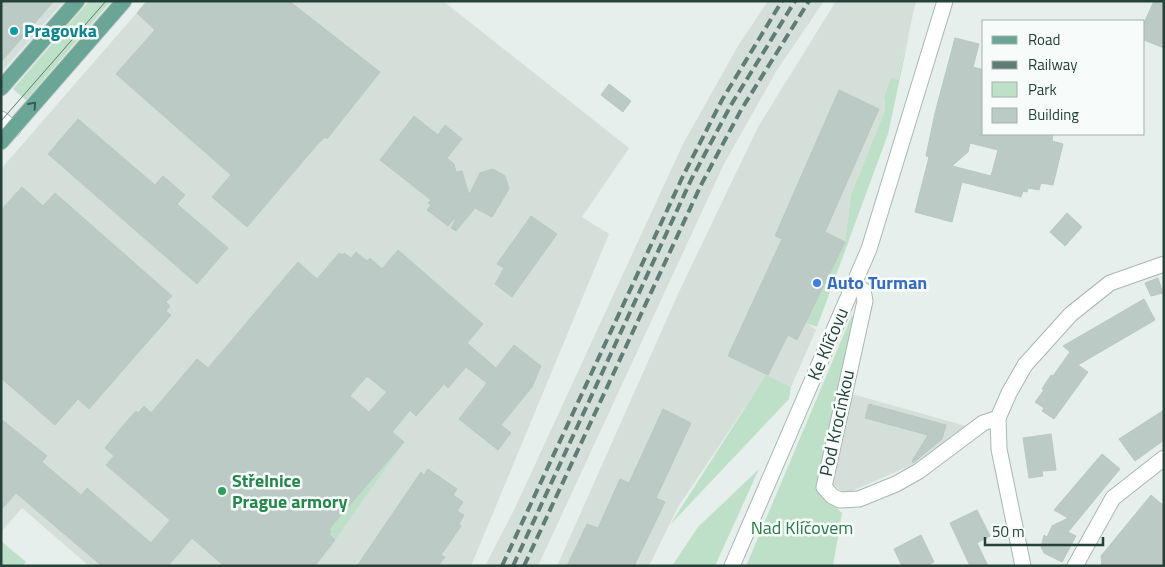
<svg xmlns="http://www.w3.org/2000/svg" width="1165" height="567" viewBox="0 0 1165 567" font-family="'Titillium Web',sans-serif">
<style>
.built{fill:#d4dfda}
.green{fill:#bfe0c8}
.building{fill:#bbcac4;stroke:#b8c9c2;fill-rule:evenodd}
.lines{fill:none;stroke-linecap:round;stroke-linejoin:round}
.minor-casing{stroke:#a8b8b2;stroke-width:17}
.major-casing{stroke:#c2cac8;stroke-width:17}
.minor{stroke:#fff;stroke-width:15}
.major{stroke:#6aa596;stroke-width:15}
.tram{stroke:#5f7d75;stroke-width:1}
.rail{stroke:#5f7d75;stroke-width:4;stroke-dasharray:10 5;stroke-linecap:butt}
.oneway{stroke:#365b51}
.culture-dot{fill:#0f9aa8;stroke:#f7fbf9;stroke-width:2}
.shop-dot{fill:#3f7fe0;stroke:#f7fbf9;stroke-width:2}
.leisure-dot{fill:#2e9e5b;stroke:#f7fbf9;stroke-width:2}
.labels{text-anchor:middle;stroke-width:5;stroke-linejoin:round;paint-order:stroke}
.culture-label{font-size:18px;font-weight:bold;fill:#0d838f;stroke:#f7fbf9;text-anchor:start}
.shop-label{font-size:18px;font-weight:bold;fill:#366cbe;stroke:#f7fbf9;text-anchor:start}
.street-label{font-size:18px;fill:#24423a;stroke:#f7fbf9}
.leisure-label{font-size:18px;font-weight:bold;fill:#27864d;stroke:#f7fbf9;text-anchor:start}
.park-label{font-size:18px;fill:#2d7a4b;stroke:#f7fbf9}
</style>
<rect width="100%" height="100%" fill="#e6efeb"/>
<g class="built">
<path d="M1 1H64L1 73Z"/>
<path d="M147 1H443L629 148 582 217 609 234 471 566H89L22 508 1 532V169Z"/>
<path d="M768 1H824L777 70 724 164 538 566H485L515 508 683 144 738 46Z"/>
<path d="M836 1H916L898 80 891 79 884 96 885 110 851 195 845 242 806 323 816 330 791 387 766 376 678 507 649 566H557L678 294 758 127Z"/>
<path d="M852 394 966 426 912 465 845 494 832 483Z"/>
</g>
<g class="green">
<path d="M89 1H111L26 100 13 89Z"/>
<path d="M911 26 888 134 817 327 805 323 845 242 851 195 885 110 884 96 891 78 898 80Z"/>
<path d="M852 315 855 324 816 487 842 513 833 566H746Z"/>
<path d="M766 375 791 387 789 399 670 525Z"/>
<path d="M404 442 335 540 329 534 331 532 329 529Z"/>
<path d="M759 469 715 566H672L698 527Z"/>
<path d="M1 541 26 562 22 566H1Z"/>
</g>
<g class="building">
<path d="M1 1H54L1 62Z"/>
<path d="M147 1H289L380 72 327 139 325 137 316 146 247 227 212 197 231 175 116 74 155 30 137 13Z"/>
<path d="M1154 1H1164V48L1144 40V23Z"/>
<path d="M955 38 979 44 973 67 984 70V134H1053L1052 141 1063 144 1053 185 1041 183 1039 190 1028 188 1027 192 1023 191 1021 197 962 182 952 222 915 212 929 157 926 156 935 113ZM970 143 998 150 991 176 952 166 968 152Z"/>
<path d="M609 84 631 101 623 112 601 95Z"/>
<path d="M839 90 879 109 825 232 845 242 797 340 788 335 768 375 728 356 782 239 775 236Z"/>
<path d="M414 116 438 135 445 125 462 139 447 158 454 164 456 172 462 171 469 195 480 173 493 169 505 176 509 189 492 217 475 208 456 231 451 228 456 219 455 218 448 226 427 210 431 205 428 203 431 200 380 160Z"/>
<path d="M78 119 155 185 163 176 185 195 177 204 228 248 197 284 48 154Z"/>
<path d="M22 187 43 206 55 193 172 296 166 302 170 306 166 311 171 315 89 409 78 399 55 425 1 378V210Z"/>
<path d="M1067 213 1082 227 1065 246 1050 232Z"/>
<path d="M531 216 557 234 512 297 495 284 504 268 497 264Z"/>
<path d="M398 250 483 324 467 343 496 368 514 345 541 366 532 387 501 425 511 433 498 450 459 419 487 383 466 367 448 388 444 384 416 416 410 410 392 432 404 442 329 529 331 532 329 534 335 540 315 566H224L192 538 168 566H102L16 493 1 510V419L47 456 42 462 81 495 87 488 151 543 170 520 106 465 114 456 105 448 121 428 136 411 138 413 144 406 151 413 197 359 208 368 298 262 317 279 339 253 342 255 344 253 351 258 356 252 367 261 370 258 382 269ZM367 376 387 392 369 412 350 396Z"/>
<path d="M1158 278 1163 293 1151 296 1145 283Z"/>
<path d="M1144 299 1155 320 1078 365 1088 372 1054 419 1042 411 1044 408 1035 402 1044 390 1042 389 1051 375 1053 376 1070 352 1063 346Z"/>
<path d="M869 404 946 425 942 439 913 463 912 461 928 435 865 418Z"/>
<path d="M663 409 691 423 656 498 665 502 634 566H567L587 524 598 528 620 479 629 483Z"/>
<path d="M1164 410V440L1135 461 1119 439Z"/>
<path d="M1051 434 1056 470 1042 471 1043 476 1029 478 1023 438Z"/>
<path d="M1102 454 1120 469 1068 532 1076 536 1062 562 1044 553 1041 547 1044 535 1047 537 1052 526 1068 518 1054 510Z"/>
<path d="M428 469 457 489 453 495 463 502 457 511 464 515 459 524 461 526 441 555 445 557 438 566H357L421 472 424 475Z"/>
<path d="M1151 495 1164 506V566H1102L1101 556Z"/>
<path d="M977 510 990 536 977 543 988 566H970L950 523Z"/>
<path d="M921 535 934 562 927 566H902L894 549Z"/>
</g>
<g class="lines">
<g class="minor-casing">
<g id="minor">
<path d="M1 119 13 129"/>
<path d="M853 285 863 290 865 301 824 487 832 496 840 500 859 499 896 484 919 471 983 423 998 418"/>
<path d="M732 566 869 249 945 1"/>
<path d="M1023 566 999 449 998 418 1009 393 1025 365 1071 314 1110 283 1164 264"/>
<path d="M1075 566 1113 498 1164 458"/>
</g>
</g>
<g class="major-casing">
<g id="major">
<path d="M1 88 77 1"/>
<path d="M1 142 124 1"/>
</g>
</g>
<use href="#minor" class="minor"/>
<use href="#major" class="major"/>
<path class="tram" d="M1 121 106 1"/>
<g class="rail">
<path d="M502 566 683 176 722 100 782 1"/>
<path d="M513 566 691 180 731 105 795 1"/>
<path d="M524 566 701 185 741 110 809 1"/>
</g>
</g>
<defs><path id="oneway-chevron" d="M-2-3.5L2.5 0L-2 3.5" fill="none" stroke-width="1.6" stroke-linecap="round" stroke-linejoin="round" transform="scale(1.25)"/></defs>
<use class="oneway" href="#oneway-chevron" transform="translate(33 105) rotate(-49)"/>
<circle class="culture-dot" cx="14" cy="31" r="5"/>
<circle class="shop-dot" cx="817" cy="283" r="5"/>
<circle class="leisure-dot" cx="222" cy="491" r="5"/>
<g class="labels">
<g class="culture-label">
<text x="24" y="37">Pragovka</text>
</g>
<g class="shop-label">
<text x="827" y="289">Auto Turman</text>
</g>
<g class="street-label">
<text transform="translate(828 344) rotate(-67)" y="6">Ke Klíčovu</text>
<text transform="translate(837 423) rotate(-78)" y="6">Pod Krocínkou</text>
</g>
<g class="leisure-label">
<text x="232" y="487">Střelnice<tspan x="232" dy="21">Prague armory</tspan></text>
</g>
<g class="park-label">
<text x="802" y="534">Nad Klíčovem</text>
</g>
</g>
<rect width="1165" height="567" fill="none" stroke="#24423a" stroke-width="5"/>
<rect x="982" y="20" width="162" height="115" fill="#f7fbf9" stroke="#a3b1ad"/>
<rect x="992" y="36" width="25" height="8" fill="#6aa596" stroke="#a3b1ad"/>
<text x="1028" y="45" font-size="15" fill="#24423a">Road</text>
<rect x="992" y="61" width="25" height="8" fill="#5f7d75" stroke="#a3b1ad"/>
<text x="1028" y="70" font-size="15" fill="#24423a">Railway</text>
<rect x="992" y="82" width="25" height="15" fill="#bfe0c8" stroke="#a3b1ad"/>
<text x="1028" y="95" font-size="15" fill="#24423a">Park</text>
<rect x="992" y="108" width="25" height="15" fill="#bbcac4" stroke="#a3b1ad"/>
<text x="1028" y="120" font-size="15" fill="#24423a">Building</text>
<path d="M985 537v8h118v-8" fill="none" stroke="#24423a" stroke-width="2.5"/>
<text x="992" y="537" font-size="15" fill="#24423a" stroke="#f7fbf9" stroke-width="4" paint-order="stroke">50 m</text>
</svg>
